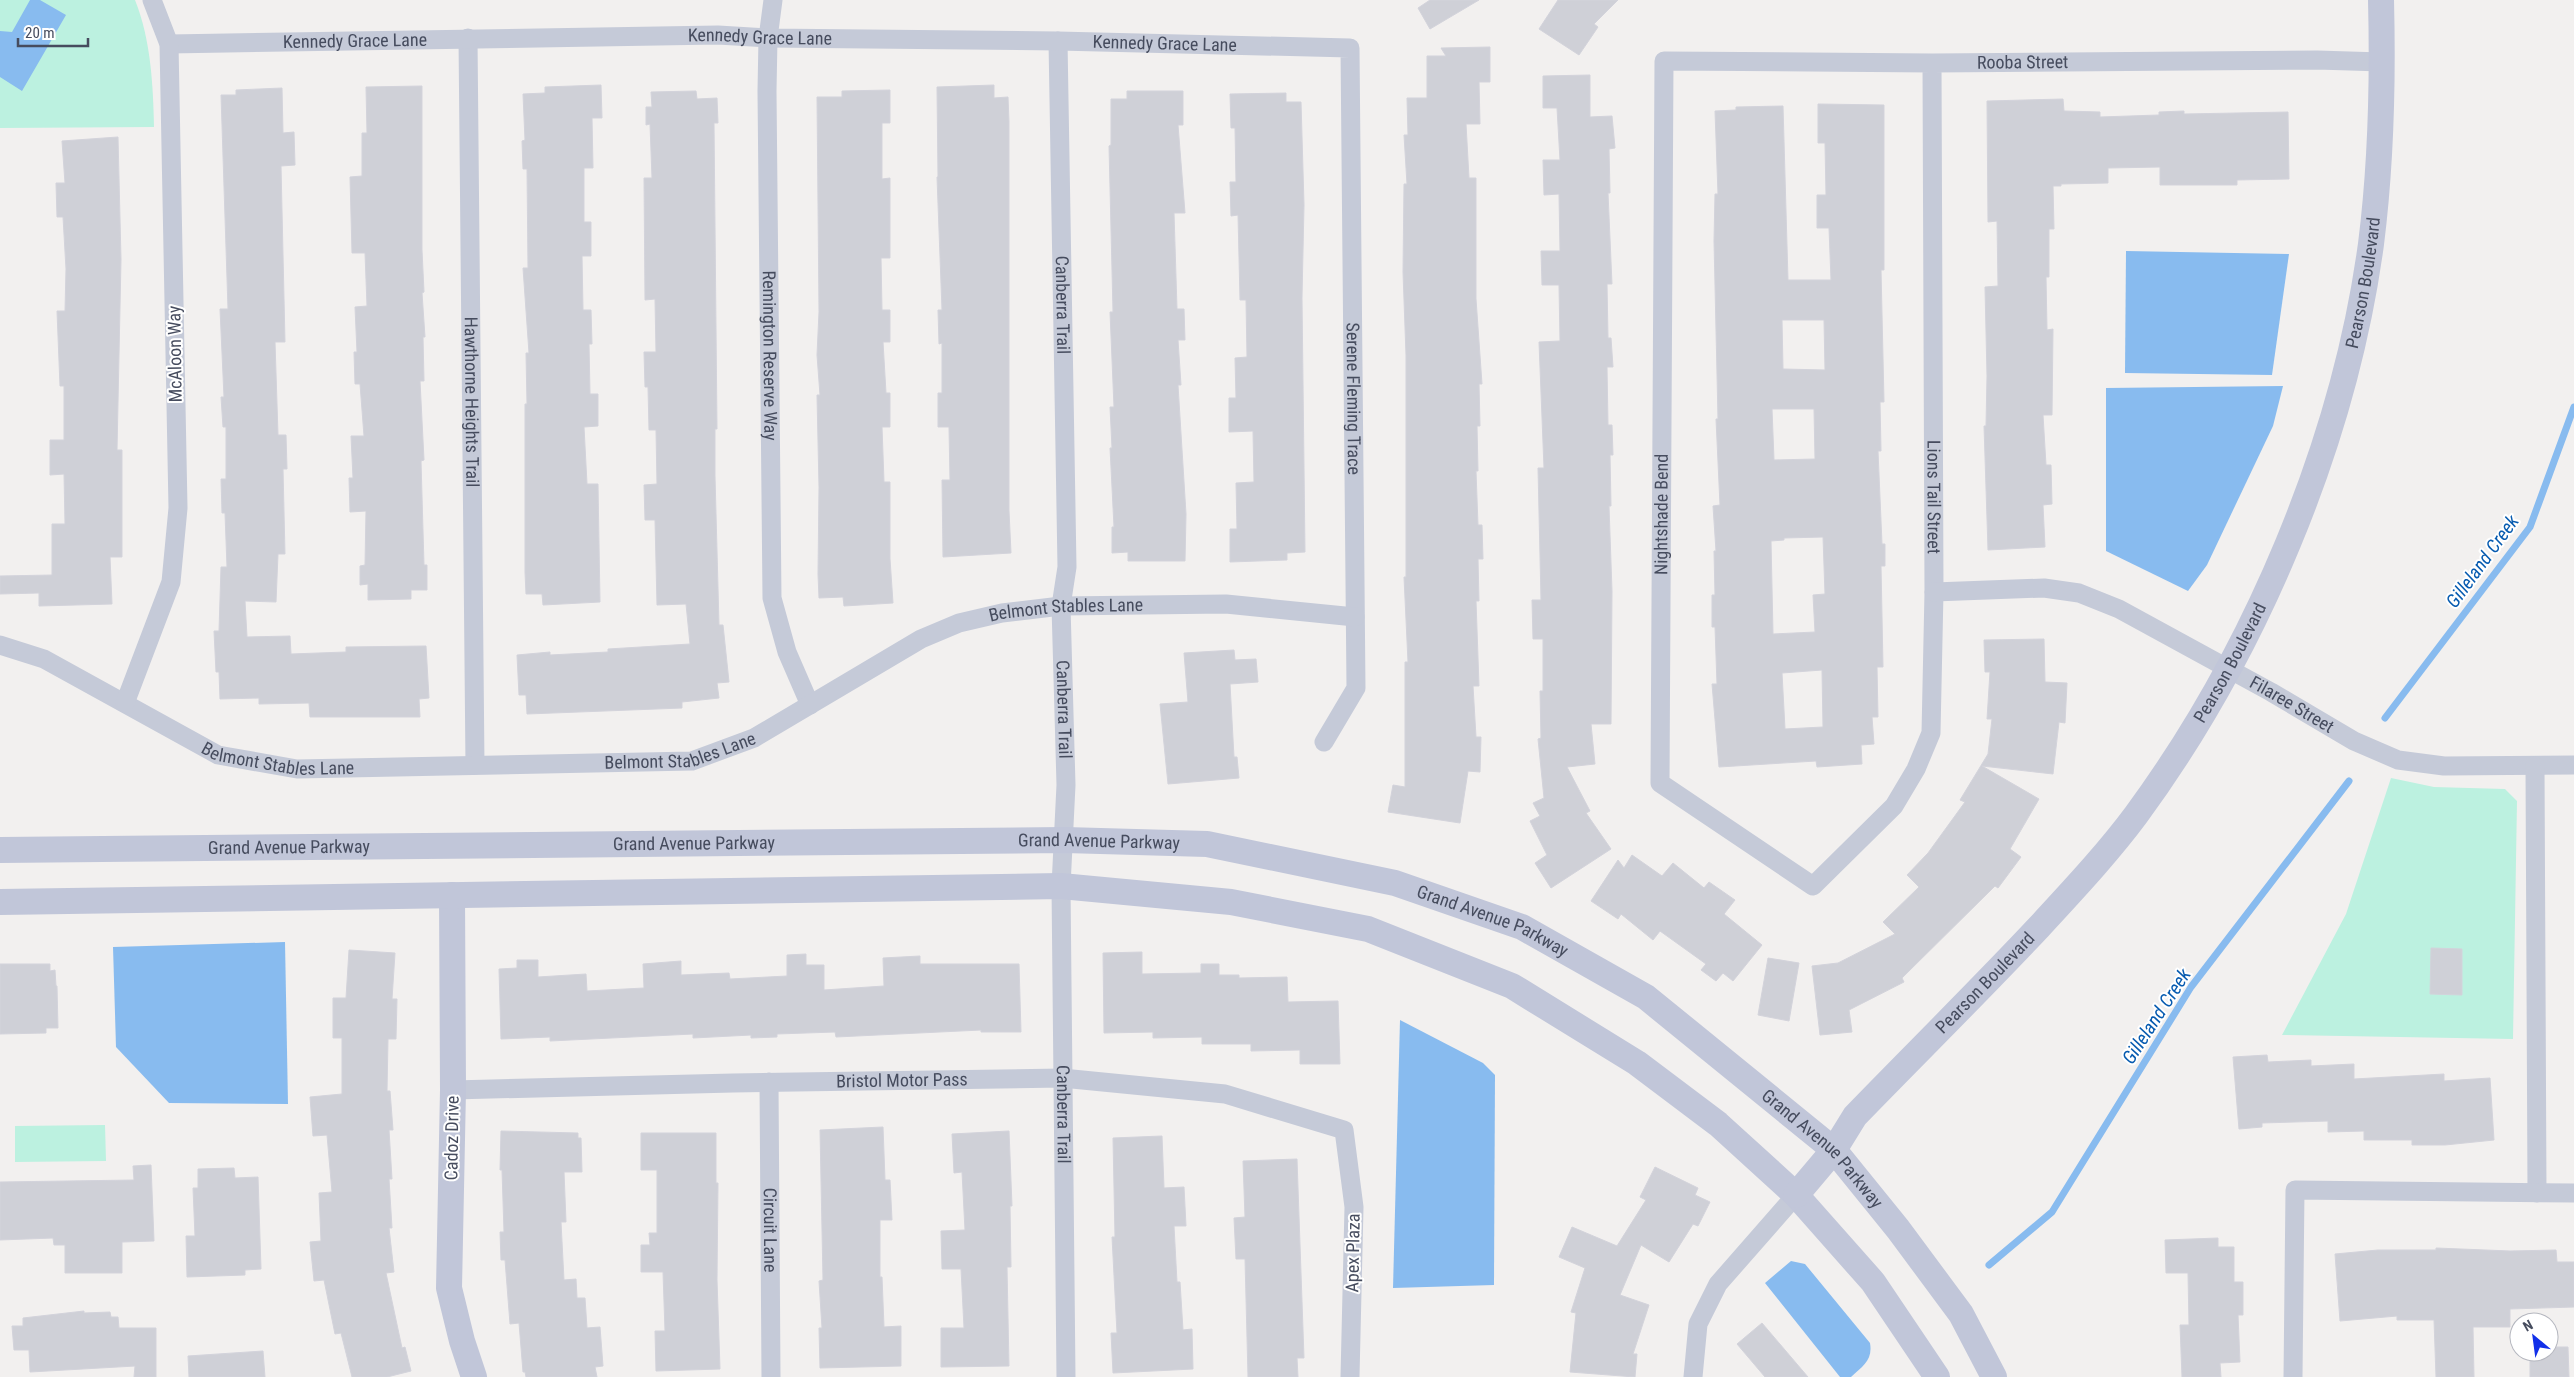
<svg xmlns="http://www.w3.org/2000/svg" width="2574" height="1377" viewBox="0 0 2574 1377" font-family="'Roboto Condensed',sans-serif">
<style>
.green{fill:#bcf1e0}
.water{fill:#88bbef}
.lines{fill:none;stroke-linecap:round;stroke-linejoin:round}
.stream{stroke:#88bbef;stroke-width:7}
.building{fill:#cfd0d7;stroke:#d3d3db;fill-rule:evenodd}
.street{stroke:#c5cad8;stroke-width:19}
.secondary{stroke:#c1c6d9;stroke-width:26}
.labels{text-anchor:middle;stroke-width:4;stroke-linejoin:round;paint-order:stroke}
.street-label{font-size:18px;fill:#464c5e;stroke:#fff}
.water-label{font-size:19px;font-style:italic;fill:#075bb0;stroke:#fff}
</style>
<rect width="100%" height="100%" fill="#f2f0ef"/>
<g class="green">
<path d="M0 0H135C151 40 153 85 154 127L0 128Z"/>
<path d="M2391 778 2434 787 2505 789 2517 801 2513 1039 2282 1035 2346 914Z"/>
<path d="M105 1125 106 1161 15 1162V1126Z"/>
</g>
<g class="water">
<path d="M30 0H40L66 15 22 91 0 77V31L12 32Z"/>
<path d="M2126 251 2289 254 2272 375 2125 373Z"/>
<path d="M2283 386 2273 426 2207 565 2188 591 2106 551V388Z"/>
<path d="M285 942 288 1104 169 1103 116 1047 113 947Z"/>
<path d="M1400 1020 1483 1063 1495 1075 1494 1285 1393 1288Z"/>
<path d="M1791 1261 1805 1264 1870 1343C1873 1360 1863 1366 1851 1377H1840L1765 1283Z"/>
</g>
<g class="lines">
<g class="stream">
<path d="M2385 718 2530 527 2574 407"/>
<path d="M1989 1265 2052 1212 2191 987 2349 781"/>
</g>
</g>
<g class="building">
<path d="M1430 0H1479L1430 29 1418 8Z"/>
<path d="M1558 0H1618L1594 24 1598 27 1579 55 1539 29Z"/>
<path d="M1490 47V82H1479L1480 124H1466L1469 178H1476V299L1482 384H1479L1480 426H1477L1478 471H1476L1478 525H1482L1483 559H1478L1479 601H1476L1479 686H1473L1476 737H1481L1480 772 1468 771 1460 823 1388 812 1393 785 1405 787V662H1408L1404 577H1406V355L1403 272 1404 184H1407L1404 135H1408L1407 98H1427V56H1446L1441 48Z"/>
<path d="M1590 75V117L1612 116 1615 148 1609 149 1610 193H1608L1612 284H1607L1608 338H1611L1613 367H1607L1608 425H1612L1613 455H1610L1611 506H1609L1612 591 1611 724H1591L1595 764 1567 767 1590 811 1586 813 1611 849 1551 888 1535 863 1547 855 1530 821 1540 816 1533 803 1544 798 1538 739 1541 738 1540 691H1543V639H1533L1532 600H1541L1538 468H1544L1539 342 1560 341 1559 285H1542L1541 251H1560L1559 194 1544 195 1543 160H1560L1557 108H1543V76Z"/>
<path d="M601 85 602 118H592L593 168H584V222H591V256H582L583 310H591L592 344H589L590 394H598V426L584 427 587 484H598L600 602 543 605 542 594H526L525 572V404H527L526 353H529L523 268H528L527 169H523L522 141 525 140 523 94 545 93V87Z"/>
<path d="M994 85V98L1008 97 1009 122V511L1011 553 943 557 942 480H950L949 427H938V393H942V343L939 344 938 310H942L937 177H938L937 87Z"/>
<path d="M422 86V250L424 292 422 293 425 337H423L424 381H420L424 460 421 461 424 565H427V590H411V599L368 600V584L360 585V566L365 565 366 511 350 512 349 478H353L351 436H364L360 384H355L354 352H357L355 307 367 306 365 253H352L350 177 362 176V133H367L366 87Z"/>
<path d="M282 88 283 133 294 132 295 165 281 166 285 342H275L278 435H286L287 469H283L285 554H278L276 602 245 601 247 637 290 636 291 654 346 652V647L426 646 429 698 419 699 420 717H310L309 703 259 704V698L220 699 219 672H216L214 631H219L221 567H227L225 513H222L221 479H226V427H223L221 397H224L220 309H228L221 95H236V90Z"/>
<path d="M890 90V123H882V179L890 178V258H881L882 310H890V342H883L886 393H890V427H882L884 482H890V559L893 603 844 606 843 597 819 598 818 574 819 487 817 395H820L817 355 819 312 817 97H842V91Z"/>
<path d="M696 91 697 99 717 98 718 123H714L717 429H715V476L719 625H723L729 682 717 683 719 698 682 702V708L527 714 526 695H519L517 655 550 652V655L608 652V649L690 644 686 604 657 605 655 520H645L644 485 657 484 656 430H649L648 387H645L644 352H656L655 299 645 300 644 178H652L650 124 646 125V107H652L651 92Z"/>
<path d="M1127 91H1183V125H1178L1185 213H1174L1177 309H1184L1185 340H1178L1181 385H1178L1186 514 1185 561H1128V552L1112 553V527H1114L1110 448H1112L1110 407H1114L1110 312H1113L1109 146 1111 145V99H1127Z"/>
<path d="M1286 93V102H1301L1304 205 1302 298 1305 552 1287 553V560L1230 562V529H1237L1236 483 1254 482 1253 431 1229 432V398H1236L1235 358 1247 357 1246 300H1240L1238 215 1231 216 1230 182H1236L1235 128H1231L1230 94Z"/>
<path d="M2063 99 2064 111 2100 112V117L2159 115V112L2184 111V114L2288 112 2289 179 2237 180V185H2160V167L2108 168V183L2061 184V186H2053L2054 229H2049V277H2046L2047 330 2053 329 2052 415H2043L2046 465H2051L2052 504 2043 505 2045 547 1988 550 1984 426H1986L1987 376 1985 287 1998 286 1997 221 1988 222 1987 101Z"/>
<path d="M1818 104 1884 105V270H1881L1884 402H1880L1881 451H1878L1882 544H1885V566H1881L1883 667H1877L1878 717H1872L1874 744 1861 745 1862 764 1817 767 1816 761 1719 767 1712 684H1717L1715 627H1712V595H1715L1714 551H1716L1713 506 1720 505 1716 419H1718L1714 241 1715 194H1718L1715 111 1736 110V107L1783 106 1788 280H1831L1829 228H1817V195H1826L1825 143H1818ZM1782 320H1824L1825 370 1783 369ZM1772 409H1814L1815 459 1774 460ZM1823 537 1825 594 1813 595 1815 632 1773 634 1771 541 1784 540V538ZM1822 670 1823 727 1785 729 1782 673Z"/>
<path d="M118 137 121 259 117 450H122V557H110L112 604 39 606V593L0 594V576L52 575V524H65L64 474 50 475V440H64V386H60L57 311H65L66 269 63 217H57L56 183H65L62 141Z"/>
<path d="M2044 639 2045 682 2067 683 2065 723 2059 722 2053 774 1982 766 2039 799 2010 849 2021 857 1998 888 1995 886 1902 978 1904 982 1849 1010 1852 1032 1820 1035 1812 966 1838 963 1895 934 1883 922 1919 887 1907 875 1928 853 1965 802 1960 800 1988 754 1992 719H1987L1990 672H1985L1984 640Z"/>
<path d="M1234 650 1235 660 1256 659 1258 682 1230 684 1234 757H1237L1239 778 1168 784 1160 704 1188 702 1184 653Z"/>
<path d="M1632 855 1662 876 1673 863 1704 888 1709 882 1735 900 1724 914 1762 945 1733 981 1723 973 1716 981 1701 970 1706 964 1660 931 1653 940 1621 914 1618 919 1591 901 1618 860 1624 868Z"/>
<path d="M2431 948 2462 949V995L2430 994Z"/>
<path d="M349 950 395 953 392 999H397L396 1039H388L387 1091H390L393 1130H389L392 1179H389L392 1228H389L394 1272 386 1273 402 1348 405 1347 411 1371 387 1377H352L341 1333 335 1334 324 1280 314 1281 310 1242 321 1241 319 1193 332 1192 327 1135 313 1136 310 1097 342 1094V1038H333V998H346Z"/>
<path d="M1142 952V974L1201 973V964H1219V975H1239V978L1287 977 1288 1002 1338 1001 1340 1064H1300V1050L1251 1051V1044H1202V1037L1153 1038V1032L1104 1033 1103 953Z"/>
<path d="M806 954V965H824V990L884 986 883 958 920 956V964H1019L1021 1032H981V1030L836 1037 835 1032 777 1034V1037L751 1038V1035L693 1038V1034L550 1041V1037L501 1039 499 969 517 968V960H538V977L586 974 587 991 644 988 643 964 681 961V975L729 973 730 979 787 976V955Z"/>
<path d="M1768 958 1799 963 1789 1021 1758 1015Z"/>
<path d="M0 964H50V971L55 970 56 986H57L58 1028H46V1033L0 1034Z"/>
<path d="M2267 1055 2268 1062 2311 1060V1066L2354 1064V1079L2444 1074V1081L2490 1078 2494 1140 2445 1145H2412V1140H2364V1131L2328 1132V1121L2262 1123V1127L2239 1129 2233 1057Z"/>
<path d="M883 1127 885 1180H890L892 1220H880V1277H882L884 1327 901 1326V1366L820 1368 819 1328H822L819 1281 823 1280 820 1130Z"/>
<path d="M501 1131 578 1133V1138H581L582 1172H564L566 1222H561L564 1280 576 1279 577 1298H585L587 1328 600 1327 603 1366 595 1367 597 1377H526L525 1372H523L519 1323 510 1324 505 1260H501L500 1232H504L502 1170H500Z"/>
<path d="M1009 1131 1012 1206H1010L1011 1267H1007L1009 1366 941 1367V1328H964L961 1269H942L941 1231 965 1230 962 1172 954 1173 952 1134Z"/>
<path d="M641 1133H716V1183H718L717 1280 720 1369 656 1371 655 1331H665L663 1272H641V1245H650L649 1233H657V1170H641Z"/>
<path d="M1162 1136 1164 1188 1184 1187 1186 1226H1174L1177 1282H1180L1183 1330 1192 1329 1193 1369 1113 1373 1111 1333H1117L1112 1237H1115L1113 1138Z"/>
<path d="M1297 1159 1304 1358H1297L1298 1377H1248L1245 1259H1236L1234 1218 1245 1217 1243 1161Z"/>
<path d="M151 1165 154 1241 122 1242V1273H65V1245H54L53 1238 0 1240V1182L134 1180 133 1166Z"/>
<path d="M1655 1167 1698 1188 1695 1195 1710 1202 1698 1226 1693 1224 1669 1262 1641 1245 1620 1295 1649 1305 1633 1354H1637L1635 1377 1570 1372 1576 1313 1571 1312 1585 1268 1559 1257 1572 1227 1617 1246 1646 1200 1640 1197Z"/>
<path d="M234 1168 235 1178 258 1177 261 1269 245 1270V1275L187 1277 186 1236H195L193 1188H198V1169Z"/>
<path d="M2218 1238V1247H2234V1282H2243V1315H2238L2240 1362 2220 1363 2221 1377H2182L2180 1325H2189L2188 1273H2166L2165 1240Z"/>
<path d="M2436 1248 2510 1251 2556 1250 2557 1262H2574V1307L2510 1309V1327H2473L2474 1377H2436L2434 1320H2397V1316L2340 1321 2335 1254 2378 1250H2436Z"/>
<path d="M84 1311V1313L110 1312 111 1317H118L119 1328H156V1377H134L135 1366 30 1372 29 1350H14L12 1326H23V1318Z"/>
<path d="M1762 1323 1808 1377H1765L1737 1344Z"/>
<path d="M2549 1347H2568L2569 1377H2530V1352H2549Z"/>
<path d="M263 1351 265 1377H189L188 1356Z"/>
</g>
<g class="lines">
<g class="street">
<path id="s1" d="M773 0 768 38 767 91 772 598 787 652 810 705"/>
<path id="s2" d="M468 38 475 765"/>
<path id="s3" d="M1058 41 1067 567 1061 606 1066 785 1061 886 1066 1377"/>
<path id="s4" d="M169 44 718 35 768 38 1058 41 1350 48 1356 688 1324 742"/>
<path id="s5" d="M1932 63 1934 592 1931 733 1916 769 1894 806 1813 886 1660 783 1664 61 1932 63 2317 60 2382 62"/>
<path id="s6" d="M1934 592 2044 588 2079 593 2119 609 2271 692 2354 741 2398 760 2444 766 2574 765"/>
<path id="s7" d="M0 645 44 659 218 755 297 769 692 761 754 738 921 639 959 623 1002 613 1061 606 1226 604 1355 617"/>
<path d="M125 703 171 582 178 508 169 44 152 0"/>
<path d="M2535 766 2537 1193"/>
<path id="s8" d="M769 1082 771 1377"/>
<path id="s9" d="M453 1090 733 1083 1062 1078 1225 1094 1344 1130 1354 1207 1350 1377"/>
<path d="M1693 1377 1698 1324 1718 1284 1796 1195"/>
<path d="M2293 1377 2295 1190 2574 1193"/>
</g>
<g class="secondary">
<path id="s10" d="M0 850 1065 840 1207 844 1395 883 1522 927 1646 997 1834 1150 1898 1229 1961 1314 1994 1377"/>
<path d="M452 895 453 1090 449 1288 462 1341 474 1377"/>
<path d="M0 902 1061 886 1231 902 1368 929 1512 986 1637 1063 1718 1124 1796 1195 1873 1282 1937 1377"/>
<path id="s11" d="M1796 1195 1834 1150 1855 1116C1916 1053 1979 991 2039 927 2072 891 2107 854 2136 815 2255 653 2344 443 2371 244 2381 165 2383 80 2381 0"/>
</g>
</g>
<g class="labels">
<g class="street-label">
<text dy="6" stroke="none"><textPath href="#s4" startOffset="591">Kennedy Grace Lane</textPath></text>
<text dy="6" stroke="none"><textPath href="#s4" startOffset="186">Kennedy Grace Lane</textPath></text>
<text dy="6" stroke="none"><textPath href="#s4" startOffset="996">Kennedy Grace Lane</textPath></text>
<text dy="6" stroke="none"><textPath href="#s5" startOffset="2131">Rooba Street</textPath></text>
<text dy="6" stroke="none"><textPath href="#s11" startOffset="1095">Pearson Boulevard</textPath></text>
<text dy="6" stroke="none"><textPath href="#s3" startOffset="264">Canberra Trail</textPath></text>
<text transform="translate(175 354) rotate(-91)" y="6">McAloon Way</text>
<text dy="6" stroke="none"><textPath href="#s1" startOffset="356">Remington Reserve Way</textPath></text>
<text dy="6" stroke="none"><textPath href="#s4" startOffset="1532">Serene Fleming Trace</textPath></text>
<text dy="6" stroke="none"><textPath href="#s2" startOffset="364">Hawthorne Heights Trail</textPath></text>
<text dy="6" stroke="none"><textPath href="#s5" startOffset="434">Lions Tail Street</textPath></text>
<text dy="6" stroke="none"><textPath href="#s5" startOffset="1319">Nightshade Bend</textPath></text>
<text dy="6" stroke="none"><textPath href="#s7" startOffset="1130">Belmont Stables Lane</textPath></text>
<text dy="6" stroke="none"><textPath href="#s11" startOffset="690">Pearson Boulevard</textPath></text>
<text dy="6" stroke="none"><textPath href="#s6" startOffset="386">Filaree Street</textPath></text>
<text dy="6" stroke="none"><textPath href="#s3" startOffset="669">Canberra Trail</textPath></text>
<text dy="6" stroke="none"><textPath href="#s7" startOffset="710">Belmont Stables Lane</textPath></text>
<text dy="6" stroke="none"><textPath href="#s7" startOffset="305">Belmont Stables Lane</textPath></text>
<text dy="6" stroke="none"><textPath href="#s10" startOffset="1099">Grand Avenue Parkway</textPath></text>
<text dy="6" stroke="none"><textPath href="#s10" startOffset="694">Grand Avenue Parkway</textPath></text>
<text dy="6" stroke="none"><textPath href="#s10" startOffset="289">Grand Avenue Parkway</textPath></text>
<text dy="6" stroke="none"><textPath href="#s10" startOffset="1504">Grand Avenue Parkway</textPath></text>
<text dy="6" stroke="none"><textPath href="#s11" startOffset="285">Pearson Boulevard</textPath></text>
<text dy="6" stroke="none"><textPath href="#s9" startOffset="449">Bristol Motor Pass</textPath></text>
<text dy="6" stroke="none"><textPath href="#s3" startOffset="1074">Canberra Trail</textPath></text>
<text transform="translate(452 1138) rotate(-89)" y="6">Cadoz Drive</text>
<text dy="6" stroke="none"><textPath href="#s10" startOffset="1909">Grand Avenue Parkway</textPath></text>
<text dy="6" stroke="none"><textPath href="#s8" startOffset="148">Circuit Lane</textPath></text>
<text transform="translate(1353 1253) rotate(-89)" y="6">Apex Plaza</text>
</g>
<g class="water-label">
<text transform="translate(2482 561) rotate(-54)" y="7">Gilleland Creek</text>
<text transform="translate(2156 1016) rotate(-57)" y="7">Gilleland Creek</text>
</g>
</g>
<g transform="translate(2534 1337) rotate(331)"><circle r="24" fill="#ffffff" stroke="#b5b7bf"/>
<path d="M0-4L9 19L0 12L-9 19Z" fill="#1230e9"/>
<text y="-8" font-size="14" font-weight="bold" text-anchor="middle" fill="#464c5e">N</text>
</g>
<path d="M18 38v8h70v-8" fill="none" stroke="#464c5e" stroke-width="2.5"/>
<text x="25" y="38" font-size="15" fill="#464c5e" stroke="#ffffff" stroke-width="4" paint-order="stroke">20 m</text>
</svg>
